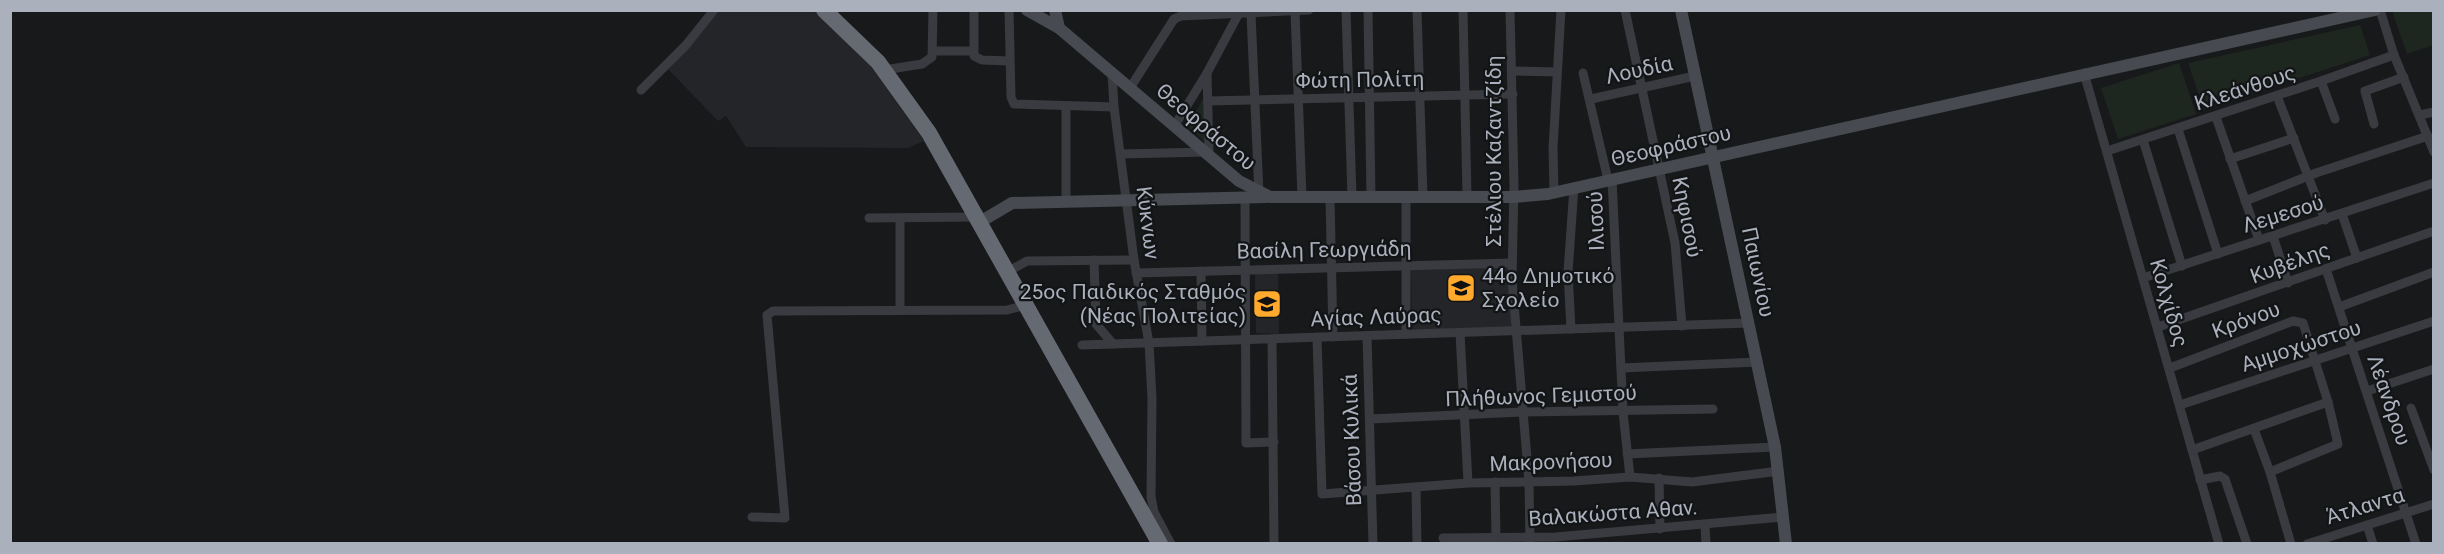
<svg xmlns="http://www.w3.org/2000/svg" width="2444" height="554" viewBox="0 0 2444 554" font-family="Roboto,sans-serif">
<style>
.built{fill:#242528}
.green{fill:#1e271f}
.lines{fill:none;stroke-linecap:round;stroke-linejoin:round}
.street{stroke:#393b40;stroke-width:9}
.secondary{stroke:#474a50;stroke-width:12}
.highway{stroke:#656972;stroke-width:16}
.labels{text-anchor:middle;stroke-width:4.5;stroke-linejoin:round;paint-order:stroke}
.street-label{font-size:21px;fill:#aab0bc;stroke:#131416}
.poi-label{font-size:21px;fill:#aab0bc;stroke:#131416;text-anchor:start}
</style>
<rect width="100%" height="100%" fill="#18191b"/>
<g class="built">
<path d="M716 11H814L870 65 924 141 908 148 746 147 726 116 718 121 666 67Z"/>
<path d="M1510 267 1511 327 1412 330 1411 270Z"/>
<path d="M1255 274H1278L1279 334 1256 333Z"/>
</g>
<g class="green">
<path d="M2392 11H2433V45L2407 54Z"/>
<path d="M2360 25 2370 55 2204 109 2188 63Z"/>
<path d="M2179 63 2196 114 2118 139 2101 88Z"/>
<path d="M1204 97 1208 145 1188 126Z"/>
</g>
<g class="lines">
<g class="street">
<path d="M974 10V56L982 60 1009 61"/>
<path d="M1009 10 1011 97 1014 104 1114 107"/>
<path d="M1346 10 1352 197"/>
<path d="M1368 10 1371 197"/>
<path d="M1417 10 1423 197"/>
<path d="M1463 10 1467 197"/>
<path d="M1510 10 1514 185 1512 280 1529 482 1530 544"/>
<path d="M1625 10 1675 243 1682 326"/>
<path d="M2380 10 2394 55 2434 152"/>
<path d="M1295 11 1302 197"/>
<path d="M1251 14 1259 194"/>
<path d="M934 51H972"/>
<path d="M884 70 922 64 932 57 933 10"/>
<path d="M1513 71 1557 72"/>
<path d="M1112 73 1114 107 1134 260 1149 343 1152 398 1151 497 1154 512 1171 544"/>
<path d="M1207 73 1209 155"/>
<path d="M1583 73 1608 180"/>
<path d="M2084 73 2219 544"/>
<path d="M2321 81 2335 119"/>
<path d="M1130 88 1174 19 1181 16 1309 10"/>
<path d="M641 90 686 45 714 10"/>
<path d="M2277 96 2325 220"/>
<path d="M1591 99 1695 76"/>
<path d="M1208 101 1513 94"/>
<path d="M1066 107V202"/>
<path d="M2420 115 2434 112"/>
<path d="M2216 117 2259 240"/>
<path d="M2374 124 2365 91 2404 77"/>
<path d="M1175 125 1207 73 1238 15"/>
<path d="M2178 129 2218 254"/>
<path d="M2143 140 2182 266"/>
<path d="M2107 151 2321 81 2394 55"/>
<path d="M1121 154 1207 152"/>
<path d="M2230 159 2294 138"/>
<path d="M1612 179 1623 412 1630 477"/>
<path d="M1554 192 1553 148 1561 10"/>
<path d="M1330 197 1333 337"/>
<path d="M1245 198 1246 443 1274 442"/>
<path d="M2245 201 2316 173 2428 136"/>
<path d="M2342 214 2357 258"/>
<path d="M869 218 977 217"/>
<path d="M900 218V310"/>
<path d="M2273 236 2288 283"/>
<path d="M1094 260 1096 324 1113 344"/>
<path d="M2326 269 2416 544"/>
<path d="M1201 271 1202 341"/>
<path d="M1007 272 1027 261 1134 260"/>
<path d="M1136 273 1512 263"/>
<path d="M2143 278 2434 183"/>
<path d="M2339 307 2434 272"/>
<path d="M2158 327 2434 231"/>
<path d="M1571 329 1568 272 1574 187"/>
<path d="M1460 333 1468 483"/>
<path d="M1406 334V197"/>
<path d="M1367 336 1373 544"/>
<path d="M1317 337 1322 494 1468 483 1574 481 1630 477 1692 482 1779 471"/>
<path d="M1272 339 1274 544"/>
<path d="M1082 345 1749 323"/>
<path d="M1621 368 1758 362"/>
<path d="M2170 368 2293 321 2303 323 2328 402 2338 444 2270 472"/>
<path d="M2367 391 2434 369"/>
<path d="M2180 405 2434 321"/>
<path d="M2411 408 2434 470"/>
<path d="M1370 419 1522 412 1713 409"/>
<path d="M2254 429 2270 472 2291 544"/>
<path d="M2192 450 2328 402"/>
<path d="M1627 454 1775 447"/>
<path d="M1659 478 1660 529"/>
<path d="M2200 480 2220 476 2225 479 2247 544"/>
<path d="M1495 482 1496 537"/>
<path d="M1416 487 1417 544"/>
<path d="M752 517 785 518 767 315 773 311 1007 310 1026 305"/>
<path d="M1705 525 1706 544"/>
<path d="M2367 525 2373 544"/>
<path d="M1443 538 1556 537 1784 517"/>
<path d="M2307 544 2434 504"/>
</g>
<g class="secondary">
<path d="M1027 10 1059 28 1239 181 1270 197H1513L1548 194 2375 10"/>
<path d="M1055 10 1059 28"/>
<path d="M1681 10 1775 447 1786 544"/>
<path d="M980 222 1012 203 1266 197"/>
</g>
<path class="highway" d="M824 10 878 62 929 133 1160 544"/>
</g>
<defs>
<g id="school-square" transform="scale(1.5)"><rect x="-9" y="-9" width="18" height="18" rx="4" fill="#ffaa2c" stroke="#131416"/><path d="M0-5L7-2L0 1L-7-2ZM-4 1L0 2.5L4 1V4Q0 6-4 4Z" fill="#111"/></g>
</defs>
<g fill-rule="evenodd">
<use href="#school-square" x="1461" y="288"/>
<use href="#school-square" x="1267" y="304"/>
</g>
<g class="labels">
<g class="street-label">
<text transform="translate(1639 70) rotate(-12)" y="7">Λουδία</text>
<text transform="translate(1360 80) rotate(-1)" y="7">Φώτη Πολίτη</text>
<text transform="translate(2245 88) rotate(-18)" y="7">Κλεάνθους</text>
<text transform="translate(1206 127) rotate(40)" y="7">Θεοφράστου</text>
<text transform="translate(1671 146) rotate(-13)" y="7">Θεοφράστου</text>
<text transform="translate(1494 151) rotate(-90)" y="7">Στέλιου Καζαντζίδη</text>
<text transform="translate(2283 214) rotate(-17)" y="7">Λεμεσού</text>
<text transform="translate(1687 217) rotate(79)" y="7">Κηφισού</text>
<text transform="translate(1596 221) rotate(-92)" y="7">Ιλισού</text>
<text transform="translate(1148 223) rotate(83)" y="7">Κύκνων</text>
<text transform="translate(1324 250) rotate(-1)" y="7">Βασίλη Γεωργιάδη</text>
<text transform="translate(2290 263) rotate(-20)" y="7">Κυβέλης</text>
<text transform="translate(1758 272) rotate(78)" y="7">Παιωνίου</text>
<text transform="translate(2169 303) rotate(74)" y="7">Κολχίδος</text>
<text transform="translate(1376 317) rotate(-2)" y="7">Αγίας Λαύρας</text>
<text transform="translate(2246 320) rotate(-20)" y="7">Κρόνου</text>
<text transform="translate(2301 346) rotate(-18)" y="7">Αμμοχώστου</text>
<text transform="translate(1541 396) rotate(-2)" y="7">Πλήθωνος Γεμιστού</text>
<text transform="translate(2389 400) rotate(71)" y="7">Λέανδρου</text>
<text transform="translate(1352 440) rotate(-92)" y="7">Βάσου Κυλικά</text>
<text transform="translate(1551 462) rotate(-2)" y="7">Μακρονήσου</text>
<text transform="translate(2365 506) rotate(-17)" y="7">Άτλαντα</text>
<text transform="translate(1613 513) rotate(-4)" y="7">Βαλακώστα Αθαν.</text>
</g>
<g class="poi-label">
<text x="1482" y="283">44ο Δημοτικό<tspan x="1482" dy="24">Σχολείο</tspan></text>
<text x="1246" y="299" text-anchor="end">25ος Παιδικός Σταθμός<tspan x="1246" dy="24">(Νέας Πολιτείας)</tspan></text>
</g>
</g>
<rect width="2444" height="554" fill="none" stroke="#aab0bc" stroke-width="24"/>
</svg>
